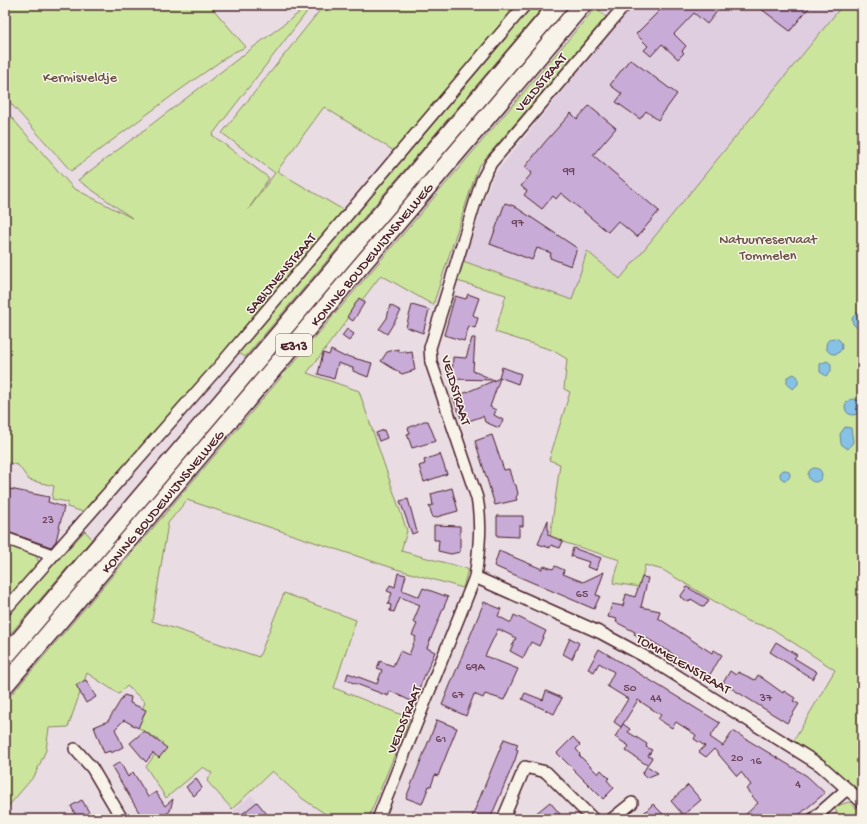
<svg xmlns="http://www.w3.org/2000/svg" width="867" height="824" viewBox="0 0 867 824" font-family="'Gochi Hand',sans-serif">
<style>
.built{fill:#dfcedf}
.green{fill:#cbe69c;stroke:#8a8264}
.water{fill:#85c2e5;stroke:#6d819b}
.building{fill:#c8abd7;stroke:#4a1f2b}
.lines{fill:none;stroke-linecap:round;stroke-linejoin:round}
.minor-casing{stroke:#4a1f2b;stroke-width:14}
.highway-casing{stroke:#4a1f2b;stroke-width:20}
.minor{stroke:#f7f3e8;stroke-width:11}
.highway{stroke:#f7f3e8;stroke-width:17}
.labels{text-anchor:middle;stroke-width:3;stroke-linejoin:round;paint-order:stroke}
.number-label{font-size:12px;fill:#6a4256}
.shield{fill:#f7f3e8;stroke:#7e5f64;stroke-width:1}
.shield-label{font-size:13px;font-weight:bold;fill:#4a1f2b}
.park-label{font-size:14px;fill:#6a5147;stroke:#f7f3e8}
.street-label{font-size:14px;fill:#4a1f2b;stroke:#f7f3e8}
</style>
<rect width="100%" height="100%" fill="#e9dde3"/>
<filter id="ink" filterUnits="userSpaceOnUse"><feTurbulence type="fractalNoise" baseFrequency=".025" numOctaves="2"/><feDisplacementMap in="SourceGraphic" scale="8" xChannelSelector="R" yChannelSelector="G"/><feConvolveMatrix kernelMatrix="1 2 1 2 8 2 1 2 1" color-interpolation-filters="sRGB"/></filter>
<g filter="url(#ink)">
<g class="built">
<path d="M633 5 842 6 620 279 572 300 463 261 493 176Z"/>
<path d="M251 795 257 802 271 819H240L234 811Z"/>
</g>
<g class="green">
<path d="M5 5H214L213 9 246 47 232 53 177 92 71 171 5 97Z"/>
<path d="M324 5H519L394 151 324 107 277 171 345 211 87 513 67 507 68 502 52 499 54 486 29 480 18 465 5 462V110L73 188 132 218 78 180 304 9 306 13 212 135 269 178 248 210 275 173 222 133Z"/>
<path d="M531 5H545L245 357 238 352Z"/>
<path d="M841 5H862V796L793 742 835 670 771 628 747 621 663 570 645 565 640 587 613 583 620 560 550 538 560 464 549 460 570 392 564 389 567 359 552 350 495 332 506 295 457 281 463 261 572 300 587 251 620 279 842 6Z"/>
<path d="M596 7 606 17 478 167 433 305 381 275 307 373 359 391 407 531 401 551 468 569 463 588 396 569 187 500 168 523 152 621 259 657 284 593 356 620 334 688 410 718 368 819H333L303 799 272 771 232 809 207 781 212 773 203 767 166 798 146 767 163 743 136 726 145 702 127 686 119 694 87 673 68 727 49 728 46 750 35 775 6 809 5 819V702Z"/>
<path d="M85 531 92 539 5 640V617Z"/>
<path d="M5 542 35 553 39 563 5 603Z"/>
<path d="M849 802 862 813V819H829L837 812 833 807Z"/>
</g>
<g class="water">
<path d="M862 312V329H858L853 324 852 318 857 313Z"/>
<circle cx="834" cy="346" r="8"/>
<path d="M827 361 831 364V371L826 376 820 372V364Z"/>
<path d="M794 374 798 377V384L793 389 787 385V377Z"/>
<circle cx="853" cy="407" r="8"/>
<path d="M845 427 851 428 853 442 848 449 841 444 840 434Z"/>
<circle cx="815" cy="475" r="7"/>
<circle cx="785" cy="475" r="5"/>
</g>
<g class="building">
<path d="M665 5H722L707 24 694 13 674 34 686 46 682 51 684 53 678 59 662 44 651 56 644 50 648 46 636 34Z"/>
<path d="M756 5H811L790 31Z"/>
<path d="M630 59 677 94 658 120 646 111 640 119 616 102 622 94 610 85Z"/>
<path d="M589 106 616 128 593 155 659 211 637 237 618 221 608 232 561 193 556 199 553 196 542 209 524 195 527 191 521 186 532 173 525 167 545 142 571 113 577 119Z"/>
<path d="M505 203 514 206 577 248 571 266 550 258 551 253 537 248 532 260 490 244Z"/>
<path d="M468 294 479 298 473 315 478 318 475 328 469 326 464 341 444 335 455 296 466 299Z"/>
<path d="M359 298 365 302 353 321 347 317Z"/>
<path d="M390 305 401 311 387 334 379 329 387 318Z"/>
<path d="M412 305 429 310 423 333 406 327Z"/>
<path d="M347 329 354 334 349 341 342 336Z"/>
<path d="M472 338H475L473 371 494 380 452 379 453 357 466 358Z"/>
<path d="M398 349 399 352 406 351V353L412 352 415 370 402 374 381 361 387 352Z"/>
<path d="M331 350 345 357 346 356 372 363 368 377 353 371V368L338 363 334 379 318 374 323 353 329 355Z"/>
<path d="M502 367 521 374 518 384 499 377Z"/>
<path d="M500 378 490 407 496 410 494 415 503 420 499 428 485 422 483 416 463 423 453 398Z"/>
<path d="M424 421H428L436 441 412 448 407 434 410 433 408 428Z"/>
<path d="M384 430 387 438 379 441 376 433Z"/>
<path d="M492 435 504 470 509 469 513 483 516 485 518 494 516 497 517 500 495 505 475 441Z"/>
<path d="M440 454 447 474 424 482 419 466 425 464 424 460Z"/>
<path d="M452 488 458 511 433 518 429 506 433 505 431 494Z"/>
<path d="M10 489 49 497 48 502 64 507 56 541 51 547 5 531V512Z"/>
<path d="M408 499 417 532 412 534 400 501Z"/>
<path d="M497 516H523V526H519V537L497 536Z"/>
<path d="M548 520V535L563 541 560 548 551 545 550 548 538 544Z"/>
<path d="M434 525 460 526V552L451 554 438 551 439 540H434Z"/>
<path d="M573 548 601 558 596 570 587 567 589 562 571 556Z"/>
<path d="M499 551 542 569 544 566 553 569 555 566 564 570 563 574 583 582 604 572 596 595 600 596 594 609 494 566Z"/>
<path d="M398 573 406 575 402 590 419 597 423 588 448 597 427 648 435 652 413 702 390 691 388 696 346 680 348 673 377 684 382 670 377 668 380 661 393 666 400 651 409 655 416 637 412 635 417 624 413 622 420 605 400 597 394 612 390 611 391 605 388 604 392 593 387 591 390 585 395 587Z"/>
<path d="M642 577 648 578 641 607 660 611 658 618 712 653 714 650 722 655 709 676 643 636 642 638 634 634 635 632 616 622 617 619 608 617 612 604 623 606 626 594 635 597Z"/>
<path d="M687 587 709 600 704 607 691 599 689 602 680 597Z"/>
<path d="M484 602 501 609 498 616 511 623 514 615 546 631 539 646 531 642 523 658 510 651 516 638 498 629 485 656 518 669 504 700 485 694 483 698 474 694 466 716 442 705Z"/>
<path d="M570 638 579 643 572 659 563 654Z"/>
<path d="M776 642 797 655 794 658 817 672 813 679 770 652Z"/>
<path d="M599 649 720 723 710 737 723 746 733 731 807 776 825 793 794 819H741L758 803 746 789 751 785 741 772 737 776 714 749 706 757 699 752 705 746 694 739 696 735 676 722 672 728 658 719 661 715 638 700 621 727 614 722 628 699 607 686 614 672 599 663 594 672 588 669Z"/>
<path d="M730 671 736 675 738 672 755 680 758 675 783 693 784 691 795 698 793 701 799 704 787 723 723 683Z"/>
<path d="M86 680 96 697 86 703 76 685Z"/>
<path d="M546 691 562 698 554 714 522 699 525 693 543 700Z"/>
<path d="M124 695 131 697 130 703 146 710 138 728 124 720 115 729 123 747 111 753 110 751 104 753 94 727 108 721Z"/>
<path d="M437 720 457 728 438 776 435 775 431 786H429L422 804 406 798Z"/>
<path d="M623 724 630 729 628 732 647 744 646 747 652 750 648 756 652 758 647 765 626 751 629 746 615 737Z"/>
<path d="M144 731 167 748 159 758 153 753 146 762 130 743Z"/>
<path d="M573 737 580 745 576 749 580 754 579 755 598 774 601 770 609 778 607 780 614 788 603 799 557 753Z"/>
<path d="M504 739 518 744 516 749 518 750 515 760 490 819H471Z"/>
<path d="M120 762 128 777 133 772 148 797 156 792 165 806 173 799 170 811 166 814 169 819H143L112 767Z"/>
<path d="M647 766 658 773 646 778 642 774Z"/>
<path d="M196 778 202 788 194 796 186 787Z"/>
<path d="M688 785 701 800 683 815 671 801Z"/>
<path d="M82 800 90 814 82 819H66L75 814 71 806Z"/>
<path d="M257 802 271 819H236Z"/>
<path d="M550 802 564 819H529Z"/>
<path d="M653 804 668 819H636L646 811Z"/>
</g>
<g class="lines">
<g class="minor-casing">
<g id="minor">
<path d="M5 538 52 555"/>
<path d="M475 577 601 633 655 662 820 765 862 802"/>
<path d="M5 610 217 369 525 5"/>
<path d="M75 749 92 768 122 819"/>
<path d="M378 819 475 577C479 551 482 524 477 498L431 362 430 348 482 180 491 163 625 5"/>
<path d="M503 819 525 767 546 772 593 819"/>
<path d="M612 819 632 803"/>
<path d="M813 819 847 789"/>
</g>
</g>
<g class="highway-casing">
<g id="highway">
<path d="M5 657 558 5"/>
<path d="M5 685 582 5"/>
</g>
</g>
<use href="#minor" class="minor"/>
<use href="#highway" class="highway"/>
</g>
</g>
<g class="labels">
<g class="number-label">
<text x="569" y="174">99</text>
<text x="518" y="226">97</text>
<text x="48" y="523">23</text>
<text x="582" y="597">65</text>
<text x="475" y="670">69A</text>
<text x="630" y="691">50</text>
<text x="458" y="698">67</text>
<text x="656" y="701">44</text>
<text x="766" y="701">37</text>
<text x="441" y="742">61</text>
<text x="737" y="761">20</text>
<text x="756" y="764">16</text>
<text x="798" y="787">4</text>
</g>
<rect class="shield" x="276" y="334" width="36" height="22" rx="3"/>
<g class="shield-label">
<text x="294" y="350">E313</text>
</g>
<g class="park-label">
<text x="80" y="81">Kermisveldje</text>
<text x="768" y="243">Natuurreservaat<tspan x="768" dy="16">Tommelen</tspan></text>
</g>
<g class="street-label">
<text transform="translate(540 82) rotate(-50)" y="5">VELDSTRAAT</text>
<text transform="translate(371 254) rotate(-50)" y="5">KONING BOUDEWIJNSNELWEG</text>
<text transform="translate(280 273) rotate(-50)" y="5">SABIJNENSTRAAT</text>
<text transform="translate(457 390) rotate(73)" y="5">VELDSTRAAT</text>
<text transform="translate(162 501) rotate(-50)" y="5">KONING BOUDEWIJNSNELWEG</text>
<text transform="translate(684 663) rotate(30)" y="5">TOMMELENSTRAAT</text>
<text transform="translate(403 719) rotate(-68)" y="5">VELDSTRAAT</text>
</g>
</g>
<rect width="867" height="824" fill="none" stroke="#f7f3e8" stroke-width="20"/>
<rect x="10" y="10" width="847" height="804" fill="none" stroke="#4a1f2b" stroke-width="1.5" filter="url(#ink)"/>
</svg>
